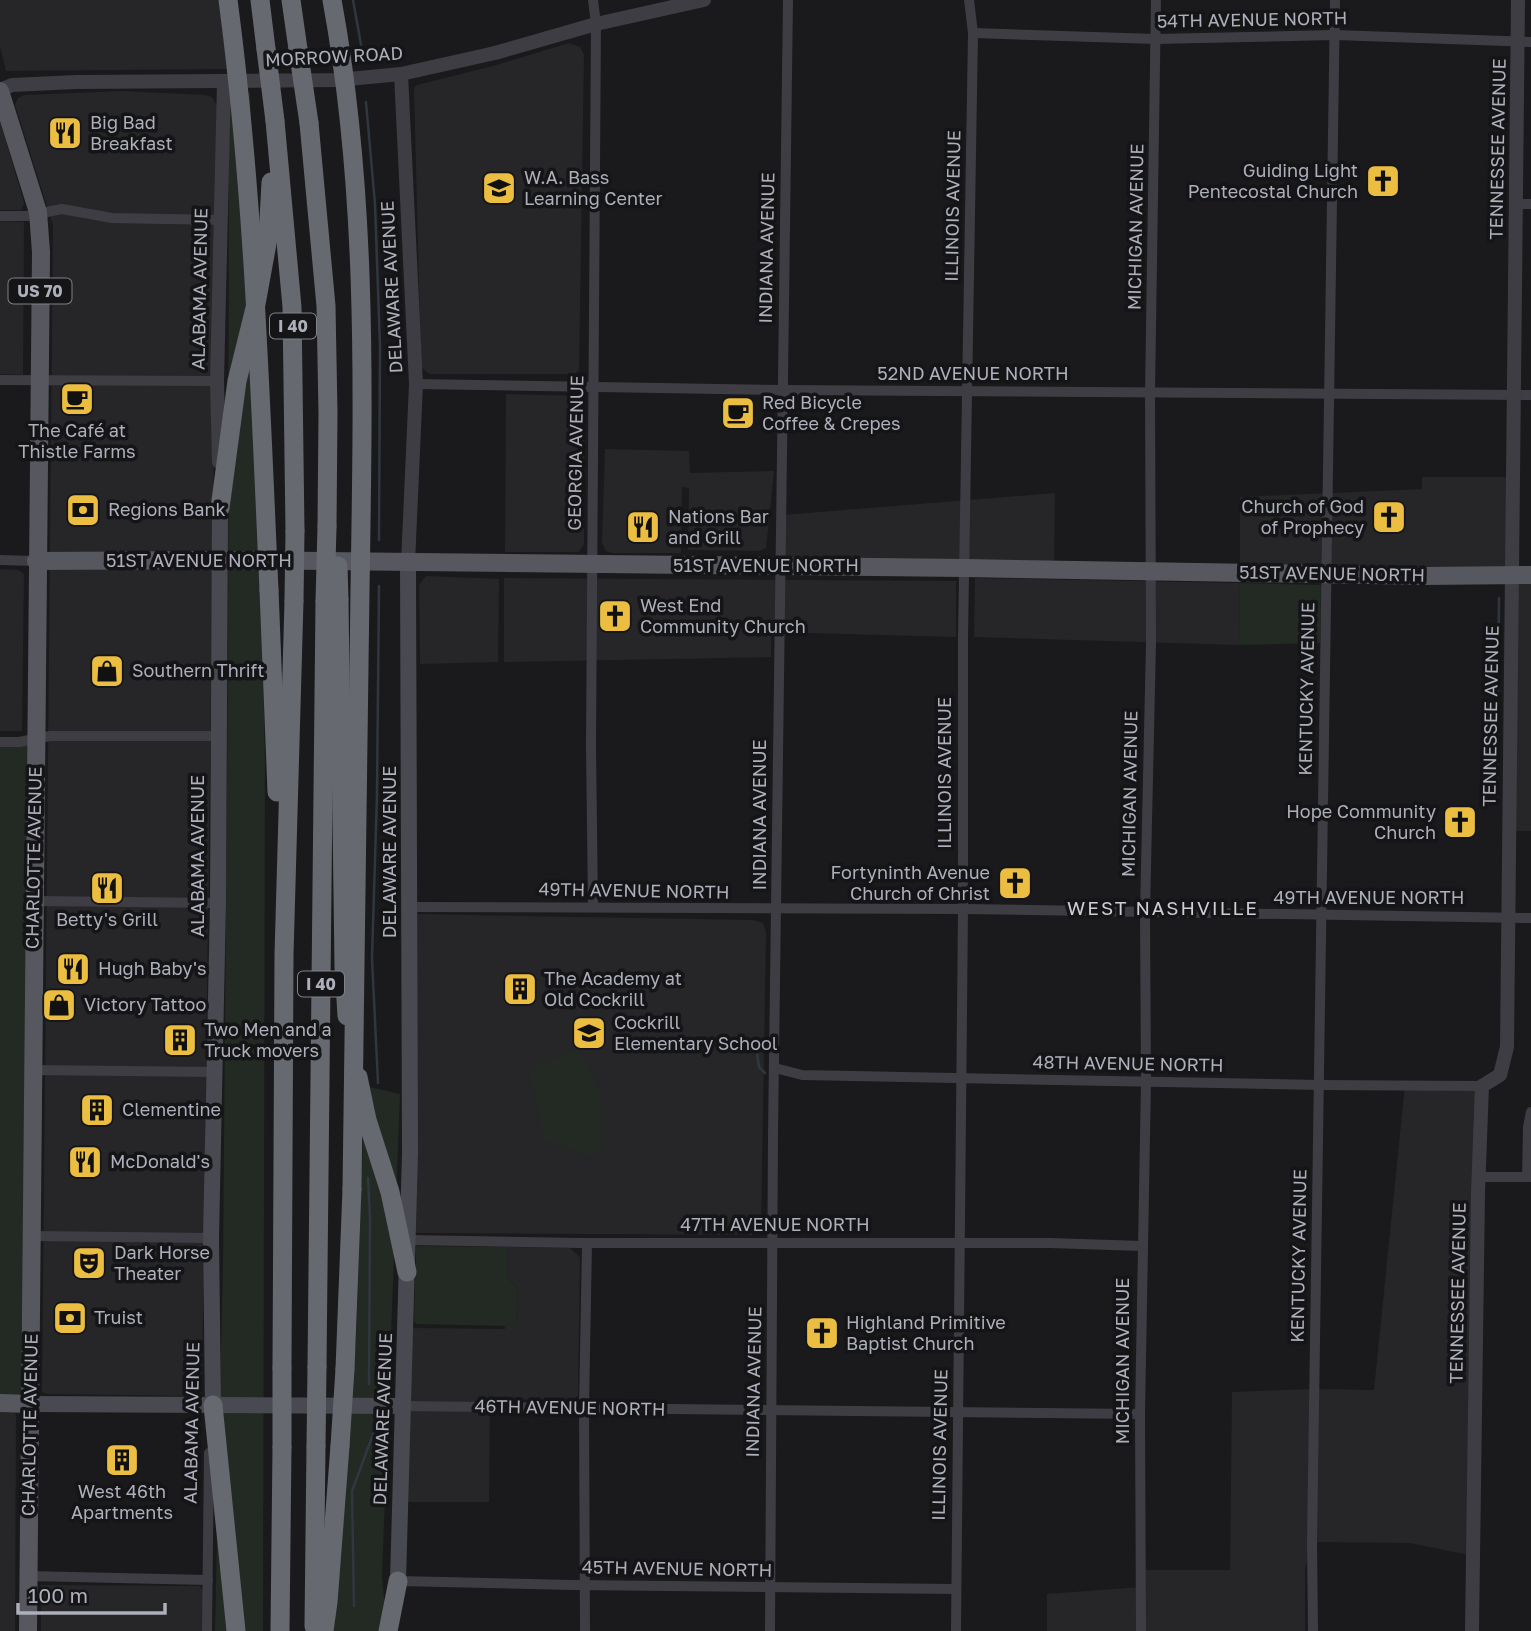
<svg xmlns="http://www.w3.org/2000/svg" width="1531" height="1631" viewBox="0 0 1531 1631" font-family="'Golos Text',sans-serif">
<style>
.built{fill:#262629}
.green{fill:#222a23}
.lines{fill:none;stroke-linecap:round;stroke-linejoin:round}
.stream{stroke:#303740;stroke-width:2.5}
.minor{stroke:#3d3d43;stroke-width:10}
.tertiary{stroke:#3d3d43;stroke-width:14}
.secondary{stroke:#494a51;stroke-width:16}
.primary{stroke:#57585f;stroke-width:18}
.motorway{stroke:#676971;stroke-width:19}
.motorway-bridge{stroke:#676971;stroke-width:19}
.labels{text-anchor:middle;stroke-width:7;stroke-linejoin:round;paint-order:stroke}
.shield{fill:#151517;stroke:#7f828a;stroke-width:2}
.shield-label{font-size:16px;font-weight:bold;fill:#adb0bb}
.street-label{font-size:18px;fill:#adb0bb;stroke:#151517}
.poi-label{font-size:18px;fill:#adb0bb;stroke:#151517;text-anchor:start}
.neighbourhood-label{font-size:19px;letter-spacing:2px;fill:#cdcfd7;stroke:#151517}
</style>
<rect width="100%" height="100%" fill="#1a1a1c"/>
<g class="built">
<path d="M0 0H221L229 69 6 71 0 46Z"/>
<path d="M569 43 580 47 584 55 579 370 575 374H429L421 367 414 88 417 85 493 66Z"/>
<path d="M122 91 205 95 212 97 217 105 218 138 202 1390 199 1396 47 1394 42 1392 53 225 15 105 18 98 24 95Z"/>
<path d="M0 121 24 203 22 210H0Z"/>
<path d="M0 221 24 222 23 375 0 374Z"/>
<path d="M506 394 579 396 584 399V544L579 552H505Z"/>
<path d="M605 449 689 451 690 473 774 471 766 548 759 551 688 550 689 488 682 487 681 553H612L606 551 602 543Z"/>
<path d="M1422 477H1514L1513 574 1531 575V831H1510L1512 575 1240 573V497L1422 489Z"/>
<path d="M1055 493 1054 570 782 566 783 515Z"/>
<path d="M0 569 18 570 24 574 22 731H0Z"/>
<path d="M426 576 499 579 498 662 420 664 419 585Z"/>
<path d="M504 578 956 581V637L771 632V657L504 662Z"/>
<path d="M975 578 1240 583 1239 645 974 637Z"/>
<path d="M417 914 753 920 763 923 766 932 761 1228 752 1235 417 1233 414 1231 415 921Z"/>
<path d="M1405 1085 1482 1086 1474 1556 1410 1543 1312 1542 1305 1569V1631H1047V1594L1141 1587 1142 1570H1230L1232 1392 1314 1389 1374 1390Z"/>
<path d="M507 1247 570 1248 580 1257 578 1396 571 1400 490 1399 489 1502H407L411 1328 505 1329 504 1324 516 1322 518 1289 508 1278Z"/>
<path d="M0 1409 15 1410 16 1417 15 1631H0Z"/>
<path d="M41 1585 200 1586 204 1591 203 1631H41Z"/>
</g>
<g class="green">
<path d="M250 92 265 760 263 1631H215L223 1263 228 670 229 104Z"/>
<path d="M1240 583 1321 585 1320 643 1239 645Z"/>
<path d="M35 739 30 1404 0 1403V742Z"/>
<path d="M578 1049 600 1092 602 1147 588 1156 545 1139 530 1069Z"/>
<path d="M365 1086 400 1094 382 1576 387 1631H334L335 1591 356 1339Z"/>
<path d="M416 1246 507 1247 508 1278 518 1289 516 1323 505 1324 504 1326 416 1324 414 1321Z"/>
</g>
<g class="lines">
<g class="stream">
<path d="M353 0 362 50"/>
<path d="M366 102 375 204 380 346 379 540"/>
<path d="M1497 801 1499 598"/>
<path d="M756 1046 759 1067 765 1073"/>
<path d="M378 1083 372 958 377 794 379 586"/>
<path d="M368 1178 370 1218 369 1384"/>
<path d="M354 1606 352 1491 375 1429"/>
</g>
<g class="minor">
<path d="M973 33 1156 39 1335 35 1531 42"/>
<path d="M1516 204H1531"/>
<path d="M0 216H27L62 209 112 218 221 220"/>
<path d="M0 380 217 381"/>
<path d="M416 384 783 390 1531 395"/>
<path d="M0 560 36 561"/>
<path d="M0 742H19L50 736H218"/>
<path d="M33 901 218 903"/>
<path d="M408 907 963 909 1531 918"/>
<path d="M593 907 591 746 596 24 593 0"/>
<path d="M775 1068 802 1075 1319 1085 1482 1086"/>
<path d="M32 1070 215 1072"/>
<path d="M1479 1177H1531"/>
<path d="M1527 1177 1528 1127 1531 1112"/>
<path d="M32 1236 211 1238"/>
<path d="M408 1240 580 1243H1050L1142 1246"/>
<path d="M401 1406 1140 1414"/>
<path d="M28 1576 208 1580"/>
<path d="M398 1583V1581L573 1585 956 1589"/>
<path d="M207 1631 209 1453"/>
<path d="M585 1631 584 1408 587 1243"/>
<path d="M770 1631 773 1134 788 0"/>
<path d="M956 1631 963 909V637L973 33 969 0"/>
<path d="M1141 1631 1140 1414 1146 1081 1145 913 1151 642 1150 393 1156 0"/>
<path d="M1313 1631 1312 1542 1335 0"/>
</g>
<g class="tertiary">
<path d="M401 74 416 384 408 563"/>
<path d="M0 90 12 85 76 82 338 80 401 74 495 53 596 24 704 0"/>
<path d="M219 462 217 381 224 82"/>
<path d="M1472 1631 1478 1193 1482 1086 1500 1075 1507 1047 1518 0"/>
</g>
<g class="secondary">
<path d="M30 1404 401 1406"/>
<path d="M213 1405 211 1238 218 903 220 508"/>
<path d="M398 1581 410 1153 408 563"/>
</g>
<g class="primary">
<path d="M0 91 38 212 41 252 28 1631"/>
<path d="M36 561 221 560 965 568 1422 576 1531 575"/>
<path d="M0 1403 30 1404"/>
</g>
<g class="motorway">
<path d="M260 0 266 49"/>
<path d="M291 0 298 49"/>
<path d="M275 121 292 307 295 531"/>
<path d="M309 123 326 306 328 413 327 527"/>
<path d="M220 508 237 381 256 304 268 238 271 182"/>
<path d="M269 590 277 792"/>
<path d="M339 600 344 967 347 1016"/>
<path d="M358 1077 367 1120 390 1192 407 1272"/>
<path d="M317 1367 325 601"/>
<path d="M282 1368 284 955 294 601"/>
<path d="M345 1369 352 1189"/>
<path d="M213 1405 236 1631"/>
<path d="M314 1626 316 1446"/>
<path d="M280 1631 282 1447"/>
<path d="M324 1631 328 1602 340 1446"/>
<path d="M388 1631 398 1581"/>
</g>
<g class="motorway-bridge">
<path d="M228 0C254 196 260 393 269 590"/>
<path d="M332 0C368 195 363 393 360 591 358 790 355 989 352 1189"/>
<path d="M266 49 275 121"/>
<path d="M298 49 309 123"/>
<path d="M338 566 339 600"/>
<path d="M294 601 295 531"/>
<path d="M325 601 327 527"/>
<path d="M316 1446 317 1367"/>
<path d="M340 1446 345 1369"/>
<path d="M282 1447V1368"/>
</g>
</g>
<defs>
<g id="restaurant-square" transform="scale(1.75)"><rect x="-9" y="-9" width="18" height="18" rx="4" fill="#ebbe42" stroke="#151517"/><path d="M-5-6h1v4h1v-4h1v4h1v-4h1v5L-1.5 .5V6h-2V.5L-5-1ZM5-6V6H3V1.5H1.5Q1.5-4 5-6Z" fill="#111"/></g>
<g id="church-square" transform="scale(1.75)"><rect x="-9" y="-9" width="18" height="18" rx="4" fill="#ebbe42" stroke="#151517"/><path d="M-1.2-6h2.4v3.5h3.3v2.4h-3.3V6h-2.4V-.1h-3.3v-2.4h3.3Z" fill="#111"/></g>
<g id="school-square" transform="scale(1.75)"><rect x="-9" y="-9" width="18" height="18" rx="4" fill="#ebbe42" stroke="#151517"/><path d="M0-5L7-2L0 1L-7-2ZM-4 1L0 2.5L4 1V4Q0 6-4 4Z" fill="#111"/></g>
<g id="cafe-square" transform="scale(1.75)"><rect x="-9" y="-9" width="18" height="18" rx="4" fill="#ebbe42" stroke="#151517"/><path d="M-5.5-4.5H6V0H3Q3 3.5 0 3.5H-2.5Q-5.5 3.5-5.5 0ZM3-3.2v2h1.7v-2ZM-6 4.5H4V6H-6Z" fill="#111"/></g>
<g id="bank-square" transform="scale(1.75)"><rect x="-9" y="-9" width="18" height="18" rx="4" fill="#ebbe42" stroke="#151517"/><path d="M-6-4H6V4H-6ZM0-2.3a2.3 2.3 0 1 0 0 4.6a2.3 2.3 0 1 0 0-4.6Z" fill="#111"/></g>
<g id="shop-square" transform="scale(1.75)"><rect x="-9" y="-9" width="18" height="18" rx="4" fill="#ebbe42" stroke="#151517"/><path d="M-5-2.5h2.3a2.7 3.5 0 0 1 5.4 0H5L5.5 6h-11ZM-1.5-2.5h3a1.5 2.3 0 0 0-3 0Z" fill="#111"/></g>
<g id="building-square" transform="scale(1.75)"><rect x="-9" y="-9" width="18" height="18" rx="4" fill="#ebbe42" stroke="#151517"/><path d="M-4-6H4V6H1V3H-1V6H-4ZM-2.5-4.3h1.7v1.8h-1.7ZM.8-4.3h1.7v1.8H.8ZM-2.5-1h1.7V.8h-1.7ZM.8-1h1.7V.8H.8Z" fill="#111"/></g>
<g id="theatre-square" transform="scale(1.75)"><rect x="-9" y="-9" width="18" height="18" rx="4" fill="#ebbe42" stroke="#151517"/><path d="M-5-5.5Q0-4 5-5.5V0Q5 5 0 6Q-5 5-5 0ZM-3.3-2.5H-1v1.5H-3.3ZM1-2.5H3.3v1.5H1ZM-2.8 1Q0 5.5 2.8 1Z" fill="#111"/></g>
</defs>
<g fill-rule="evenodd">
<use href="#restaurant-square" x="65" y="133"/>
<use href="#church-square" x="1383" y="181"/>
<use href="#school-square" x="499" y="188"/>
<use href="#cafe-square" x="77" y="399"/>
<use href="#cafe-square" x="738" y="413"/>
<use href="#bank-square" x="83" y="510"/>
<use href="#church-square" x="1389" y="517"/>
<use href="#restaurant-square" x="643" y="527"/>
<use href="#church-square" x="615" y="616"/>
<use href="#shop-square" x="107" y="671"/>
<use href="#church-square" x="1460" y="822"/>
<use href="#church-square" x="1015" y="883"/>
<use href="#restaurant-square" x="107" y="888"/>
<use href="#restaurant-square" x="73" y="969"/>
<use href="#building-square" x="520" y="989"/>
<use href="#shop-square" x="59" y="1005"/>
<use href="#school-square" x="589" y="1033"/>
<use href="#building-square" x="180" y="1040"/>
<use href="#building-square" x="97" y="1110"/>
<use href="#restaurant-square" x="85" y="1162"/>
<use href="#theatre-square" x="89" y="1263"/>
<use href="#bank-square" x="70" y="1318"/>
<use href="#church-square" x="822" y="1333"/>
<use href="#building-square" x="122" y="1460"/>
</g>
<g class="labels">
<g class="shield">
<rect x="8.5" y="278.5" width="63" height="25" rx="5"/>
<rect x="270" y="313.5" width="46" height="25" rx="5"/>
<rect x="298" y="971.5" width="46" height="25" rx="5"/>
</g>
<g class="shield-label">
<text x="40" y="297">US 70</text>
<text x="293" y="332">I 40</text>
<text x="321" y="990">I 40</text>
</g>
<g class="street-label">
<text transform="translate(1252 20) rotate(-1)" y="6">54TH AVENUE NORTH</text>
<text transform="translate(334 57) rotate(-3)" y="6">MORROW ROAD</text>
<text transform="translate(1498 149) rotate(-89)" y="6">TENNESSEE AVENUE</text>
<text transform="translate(953 206) rotate(-89)" y="6">ILLINOIS AVENUE</text>
<text transform="translate(1136 227) rotate(-89)" y="6">MICHIGAN AVENUE</text>
<text transform="translate(767 248) rotate(-89)" y="6">INDIANA AVENUE</text>
<text transform="translate(392 287) rotate(-93)" y="6">DELAWARE AVENUE</text>
<text transform="translate(200 289) rotate(-89)" y="6">ALABAMA AVENUE</text>
<text x="973" y="380">52ND AVENUE NORTH</text>
<text transform="translate(576 453) rotate(-89)" y="6">GEORGIA AVENUE</text>
<text x="199" y="567">51ST AVENUE NORTH</text>
<text x="766" y="572">51ST AVENUE NORTH</text>
<text transform="translate(1332 574) rotate(1)" y="6">51ST AVENUE NORTH</text>
<text transform="translate(1307 689) rotate(-89)" y="6">KENTUCKY AVENUE</text>
<text transform="translate(1491 716) rotate(-89)" y="6">TENNESSEE AVENUE</text>
<text transform="translate(945 773) rotate(-90)" y="6">ILLINOIS AVENUE</text>
<text transform="translate(1130 794) rotate(-89)" y="6">MICHIGAN AVENUE</text>
<text transform="translate(760 815) rotate(-90)" y="6">INDIANA AVENUE</text>
<text transform="translate(390 852) rotate(-90)" y="6">DELAWARE AVENUE</text>
<text transform="translate(198 856) rotate(-90)" y="6">ALABAMA AVENUE</text>
<text transform="translate(34 858) rotate(-89)" y="6">CHARLOTTE AVENUE</text>
<text transform="translate(634 891) rotate(1)" y="6">49TH AVENUE NORTH</text>
<text x="1369" y="904">49TH AVENUE NORTH</text>
<text transform="translate(1128 1064) rotate(1)" y="6">48TH AVENUE NORTH</text>
<text x="775" y="1231">47TH AVENUE NORTH</text>
<text transform="translate(1299 1256) rotate(-89)" y="6">KENTUCKY AVENUE</text>
<text transform="translate(1458 1293) rotate(-89)" y="6">TENNESSEE AVENUE</text>
<text transform="translate(1123 1361) rotate(-90)" y="6">MICHIGAN AVENUE</text>
<text transform="translate(754 1382) rotate(-89)" y="6">INDIANA AVENUE</text>
<text transform="translate(570 1408) rotate(1)" y="6">46TH AVENUE NORTH</text>
<text transform="translate(383 1419) rotate(-88)" y="6">DELAWARE AVENUE</text>
<text transform="translate(192 1423) rotate(-89)" y="6">ALABAMA AVENUE</text>
<text transform="translate(30 1425) rotate(-89)" y="6">CHARLOTTE AVENUE</text>
<text transform="translate(940 1445) rotate(-89)" y="6">ILLINOIS AVENUE</text>
<text transform="translate(677 1569) rotate(1)" y="6">45TH AVENUE NORTH</text>
</g>
<g class="poi-label">
<text x="90" y="129">Big Bad<tspan x="90" dy="21">Breakfast</tspan></text>
<text x="1358" y="177" text-anchor="end">Guiding Light<tspan x="1358" dy="21">Pentecostal Church</tspan></text>
<text x="524" y="184">W.A. Bass<tspan x="524" dy="21">Learning Center</tspan></text>
<text x="762" y="409">Red Bicycle<tspan x="762" dy="21">Coffee &amp; Crepes</tspan></text>
<text x="77" y="437" text-anchor="middle">The Café at<tspan x="77" dy="21">Thistle Farms</tspan></text>
<text x="1364" y="513" text-anchor="end">Church of God<tspan x="1364" dy="21">of Prophecy</tspan></text>
<text x="108" y="516">Regions Bank</text>
<text x="668" y="523">Nations Bar<tspan x="668" dy="21">and Grill</tspan></text>
<text x="640" y="612">West End<tspan x="640" dy="21">Community Church</tspan></text>
<text x="132" y="677">Southern Thrift</text>
<text x="1436" y="818" text-anchor="end">Hope Community<tspan x="1436" dy="21">Church</tspan></text>
<text x="990" y="879" text-anchor="end">Fortyninth Avenue<tspan x="990" dy="21">Church of Christ</tspan></text>
<text x="107" y="926" text-anchor="middle">Betty's Grill</text>
<text x="98" y="975">Hugh Baby's</text>
<text x="544" y="985">The Academy at<tspan x="544" dy="21">Old Cockrill</tspan></text>
<text x="84" y="1011">Victory Tattoo</text>
<text x="614" y="1029">Cockrill<tspan x="614" dy="21">Elementary School</tspan></text>
<text x="204" y="1036">Two Men and a<tspan x="204" dy="21">Truck movers</tspan></text>
<text x="122" y="1116">Clementine</text>
<text x="110" y="1168">McDonald's</text>
<text x="114" y="1259">Dark Horse<tspan x="114" dy="21">Theater</tspan></text>
<text x="94" y="1324">Truist</text>
<text x="846" y="1329">Highland Primitive<tspan x="846" dy="21">Baptist Church</tspan></text>
<text x="122" y="1498" text-anchor="middle">West 46th<tspan x="122" dy="21">Apartments</tspan></text>
</g>
<g class="neighbourhood-label">
<text x="1163" y="915">WEST NASHVILLE</text>
</g>
</g>
<path d="M18 1603v10h147v-10" fill="none" stroke="#adb0bb" stroke-width="3.5"/>
<text x="28" y="1603" font-size="21" fill="#adb0bb" stroke="#151517" stroke-width="5" paint-order="stroke">100 m</text>
</svg>
